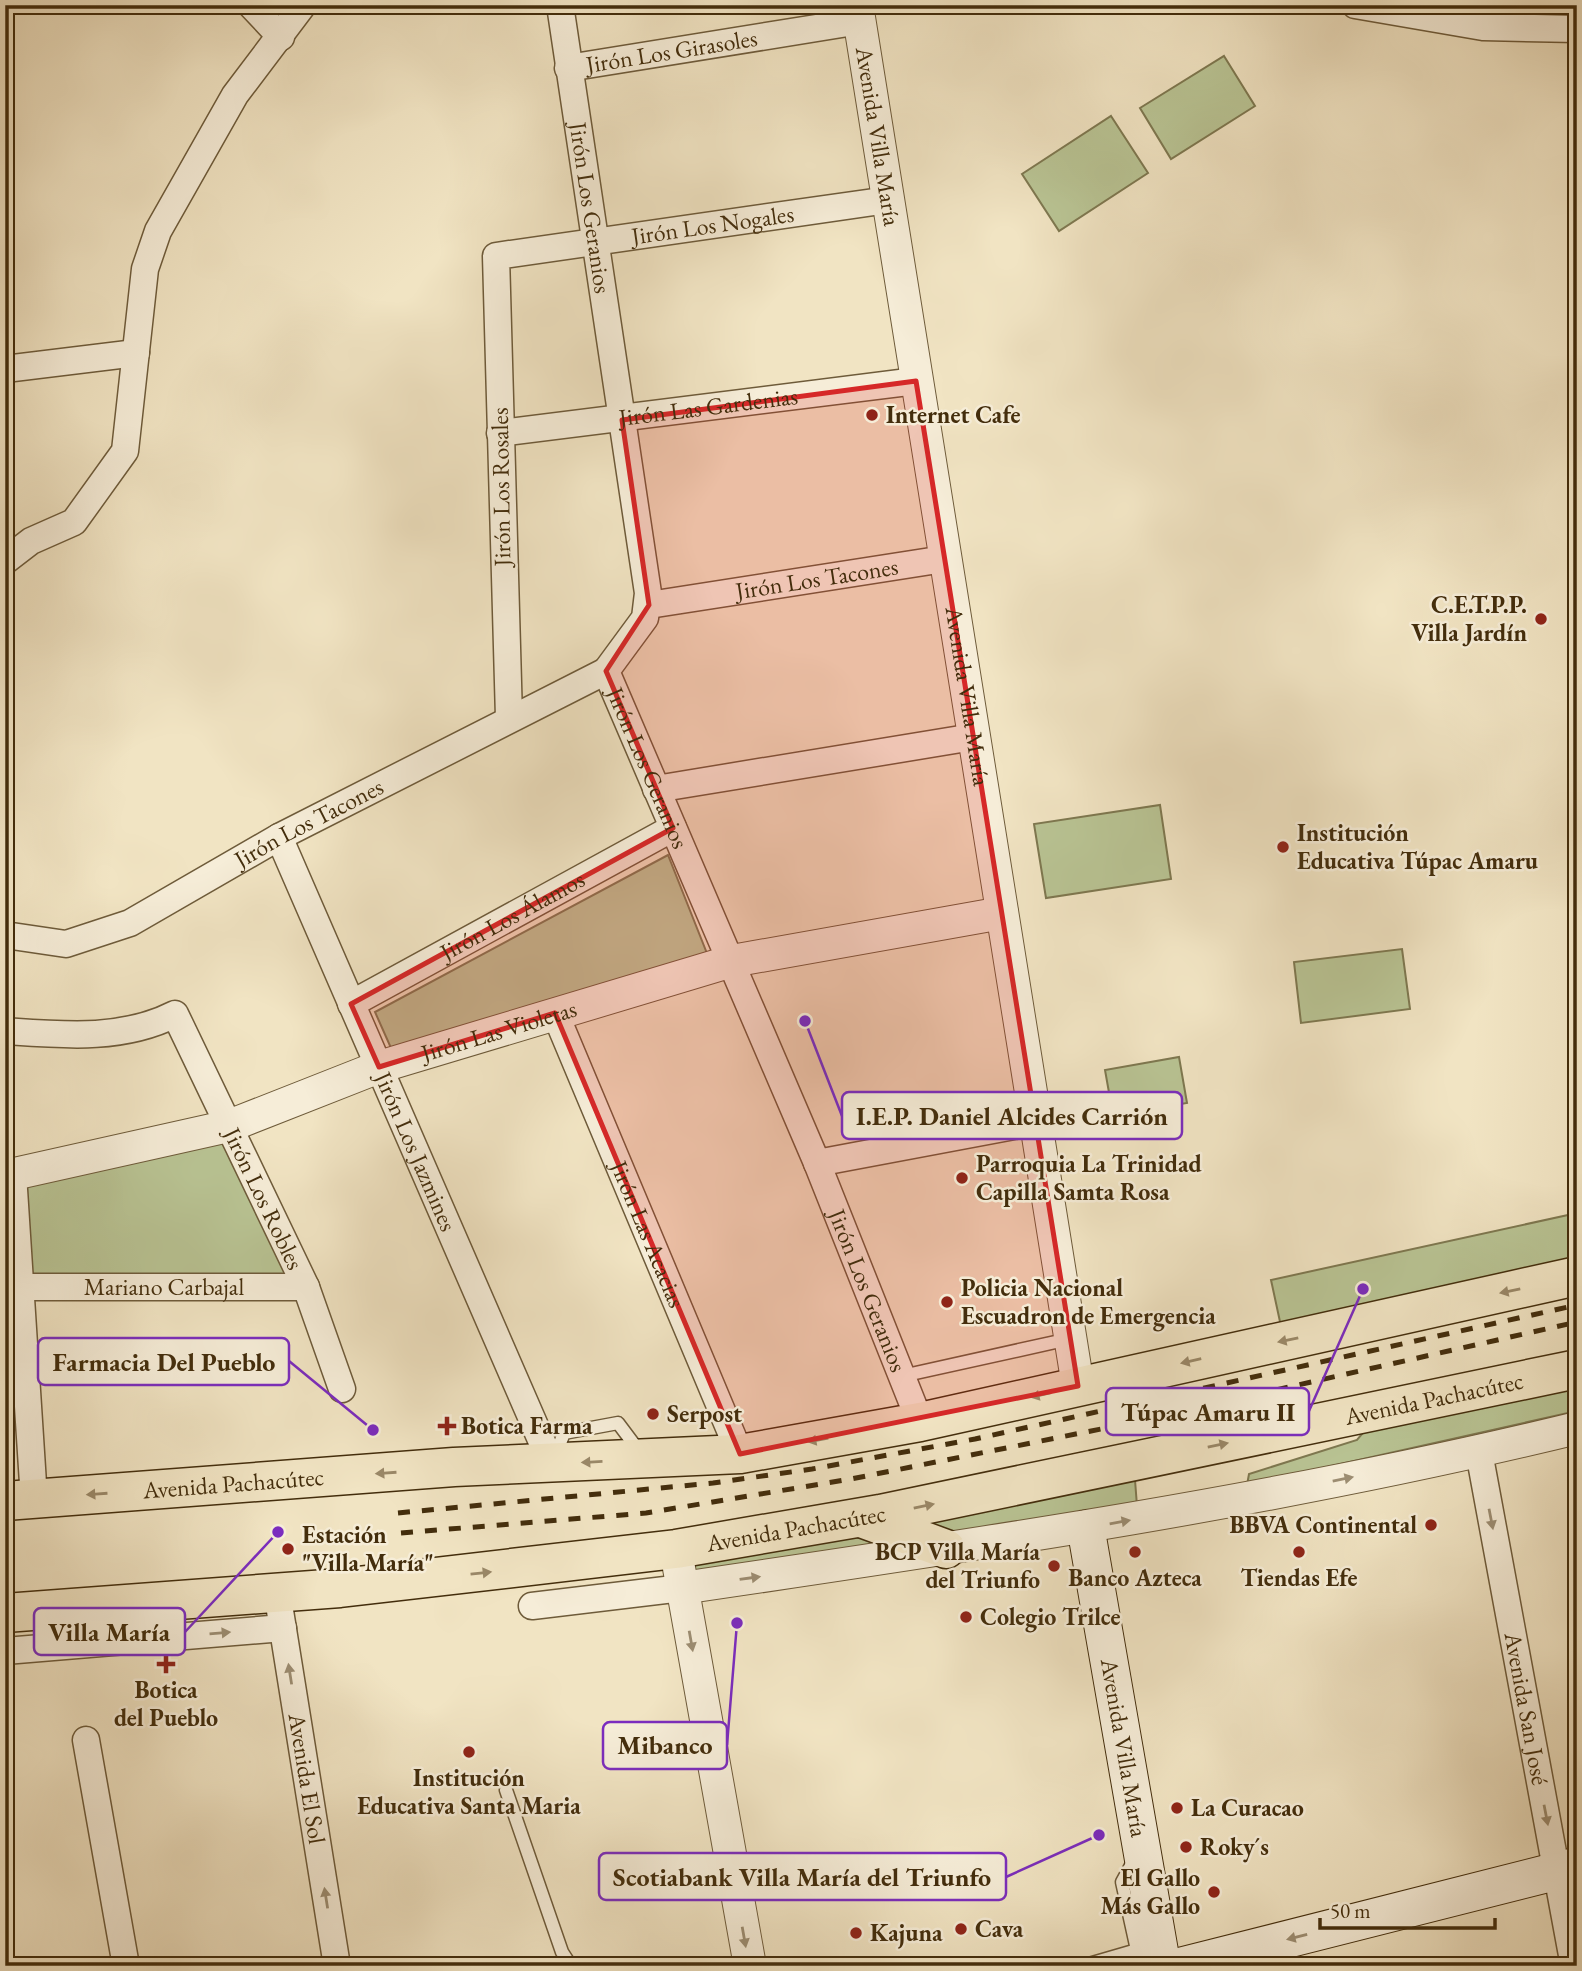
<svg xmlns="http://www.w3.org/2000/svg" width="1582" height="1971" viewBox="0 0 1582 1971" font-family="'EB Garamond',serif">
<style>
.green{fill:#b9c494;stroke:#7e7850;stroke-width:2}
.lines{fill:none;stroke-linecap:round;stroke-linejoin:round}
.service-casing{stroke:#6e5b3a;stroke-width:15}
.minor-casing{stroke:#6e5b3a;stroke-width:29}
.tertiary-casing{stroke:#6e5b3a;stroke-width:34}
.secondary-casing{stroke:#432d0c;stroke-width:39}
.primary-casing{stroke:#432d0c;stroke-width:41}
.service{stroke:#f6edd8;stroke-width:12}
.minor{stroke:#f6edd8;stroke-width:26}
.tertiary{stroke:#f6edd8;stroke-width:32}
.secondary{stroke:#f6edd8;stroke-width:37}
.primary{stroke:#f1e4c3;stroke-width:38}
.rail{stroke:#432d0c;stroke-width:5;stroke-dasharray:12 12;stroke-linecap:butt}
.oneway{fill:#9a8868}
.oneway2{fill:#9c8d72}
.marked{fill:#d62828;fill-opacity:0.2;stroke:#d62828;stroke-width:5;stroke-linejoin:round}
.poi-dot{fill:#8f2418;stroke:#f6edd8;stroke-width:2.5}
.labels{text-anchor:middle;stroke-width:5;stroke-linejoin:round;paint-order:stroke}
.street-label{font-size:24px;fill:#432d0c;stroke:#f6edd8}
.poi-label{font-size:24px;font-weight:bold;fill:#432d0c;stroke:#f6edd8;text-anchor:start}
.leader{fill:none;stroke:#7b2cbf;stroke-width:2.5}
.callout-dot{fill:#7b2cbf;stroke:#f6edd8;stroke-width:2.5}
.callout{fill:#f6edd8;stroke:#7b2cbf;stroke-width:2.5}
.callout-label{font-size:26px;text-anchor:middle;font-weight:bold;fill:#432d0c}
</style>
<rect width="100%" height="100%" fill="#f1e4c3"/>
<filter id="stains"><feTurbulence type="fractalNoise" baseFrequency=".00286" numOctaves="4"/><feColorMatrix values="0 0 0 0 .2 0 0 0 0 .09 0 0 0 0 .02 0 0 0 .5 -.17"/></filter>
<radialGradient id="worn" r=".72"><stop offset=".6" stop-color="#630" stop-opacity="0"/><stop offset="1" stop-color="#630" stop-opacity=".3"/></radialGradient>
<g class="green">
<path d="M1224 56 1255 106 1171 159 1140 108Z"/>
<path d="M1111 116 1148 173 1059 231 1022 174Z"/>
<path d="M1160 805 1171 879 1046 898 1034 824Z"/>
<path d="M668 855 710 961 391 1048 375 1012Z"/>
<path d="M1402 949 1410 1009 1301 1023 1294 962Z"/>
<path d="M1179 1057 1187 1103 1113 1115 1105 1070Z"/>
<path d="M224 1142 292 1278 29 1276 24 1183Z"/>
<path d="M1577 1213V1268L1282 1331 1271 1280Z"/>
<path d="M1577 1384V1411L1247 1485 1249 1474 1357 1440 1367 1428Z"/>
<path d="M1135 1480 1137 1506 695 1575 691 1556Z"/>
</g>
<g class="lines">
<g class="service-casing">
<g id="service">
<path d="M902 1376 1069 1339"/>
<path d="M555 1456 564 1433 618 1423 639 1451"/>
<path d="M506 1790 562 1952 571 1966"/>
<path d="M1134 1860 1122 1882 1137 1950"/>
<path d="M1082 1966 1137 1950 1143 1954"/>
</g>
</g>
<g class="minor-casing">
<g id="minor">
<path d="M251 5 281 37"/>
<path id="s1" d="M560 5 648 593 645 618 606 671 817 1163 920 1422"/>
<path d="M1355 5 1483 27 1577 29"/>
<path id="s2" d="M568 68 860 21"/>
<path d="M5 369 136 353"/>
<path id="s3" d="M500 433 916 381"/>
<path d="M5 561 31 541 74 522 125 451 145 269 158 231 235 95 303 5"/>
<path id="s4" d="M649 605 944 559"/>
<path id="s5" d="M509 718 496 256 888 200"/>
<path d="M656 789 973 737"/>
<path id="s6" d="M279 837 552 1465"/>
<path id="s7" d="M5 935 66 944 130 923 279 837 606 671"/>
<path id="s8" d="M351 1004 673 828"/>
<path id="s9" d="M555 1013 740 1454"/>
<path id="s10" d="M5 1031C62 1035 122 1041 175 1014L306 1287 342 1389"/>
<path d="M817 1163 1036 1122"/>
<path d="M13 1174 34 1499"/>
<path id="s11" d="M20 1287H306"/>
<path id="s12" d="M1479 1452 1574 1966"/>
<path id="s13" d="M277 1592 337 1966"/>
<path d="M532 1606 682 1588"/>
<path d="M5 1651 283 1628"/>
<path d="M86 1740 126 1966"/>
</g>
</g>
<g class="tertiary-casing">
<g id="tertiary">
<path id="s14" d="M857 5 1078 1386"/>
<path id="s15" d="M5 1176 229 1126 379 1067 732 961 1002 913"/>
<path d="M679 1568 750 1966"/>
<path d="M682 1588C982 1544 1282 1500 1577 1428"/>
</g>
</g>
<g class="secondary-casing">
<g id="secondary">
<path id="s16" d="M1086 1529 1162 1966"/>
<path d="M1182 1966 1577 1866"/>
</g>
</g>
<g class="primary-casing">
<g id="primary">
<path id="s17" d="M5 1501 454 1467 740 1454 920 1422 1577 1276"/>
<path d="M861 1518 946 1549"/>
<path id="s18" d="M5 1613 340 1588 676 1549 880 1514 1577 1369"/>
</g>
</g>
<use href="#service" class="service"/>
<use href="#minor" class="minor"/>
<use href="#tertiary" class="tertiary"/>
<use href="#secondary" class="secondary"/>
<use href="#primary" class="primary"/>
<g class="rail">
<path d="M398 1513 713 1483 812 1469 975 1439 1577 1305"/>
<path d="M401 1533 646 1513 851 1479 1116 1426 1577 1322"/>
</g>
</g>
<defs><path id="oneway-solid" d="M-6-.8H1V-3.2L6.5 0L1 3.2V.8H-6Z" transform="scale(1.75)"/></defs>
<g class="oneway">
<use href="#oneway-solid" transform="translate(1510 1291) rotate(168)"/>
<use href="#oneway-solid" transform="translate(1288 1340) rotate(168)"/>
<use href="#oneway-solid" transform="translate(1191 1361) rotate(167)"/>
<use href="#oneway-solid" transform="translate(1041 1395) rotate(167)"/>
<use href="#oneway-solid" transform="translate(818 1440) rotate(170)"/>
<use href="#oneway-solid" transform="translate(1218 1445) rotate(-12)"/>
<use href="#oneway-solid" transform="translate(592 1462) rotate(177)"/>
<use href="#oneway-solid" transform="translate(386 1473) rotate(176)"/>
<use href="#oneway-solid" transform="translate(97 1494) rotate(176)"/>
<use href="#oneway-solid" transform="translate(924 1506) rotate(-12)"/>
<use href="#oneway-solid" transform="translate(481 1573) rotate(-6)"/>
</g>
<g class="oneway2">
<use href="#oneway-solid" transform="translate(1343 1479) rotate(-11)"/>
<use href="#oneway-solid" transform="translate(1491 1519) rotate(79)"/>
<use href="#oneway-solid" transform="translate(1120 1522) rotate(-10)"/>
<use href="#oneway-solid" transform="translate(750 1578) rotate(-8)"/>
<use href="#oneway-solid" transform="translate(220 1633) rotate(-5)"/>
<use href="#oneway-solid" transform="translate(691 1641) rotate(80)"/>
<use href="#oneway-solid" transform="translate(290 1674) rotate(-99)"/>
<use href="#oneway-solid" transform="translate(1546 1815) rotate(79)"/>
<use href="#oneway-solid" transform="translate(326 1898) rotate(-99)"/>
<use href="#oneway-solid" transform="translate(744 1937) rotate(80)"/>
<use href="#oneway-solid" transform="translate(1297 1937) rotate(166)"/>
</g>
<path class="marked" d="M916 381 1078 1386 740 1454 555 1013 379 1067 351 1004 673 828 606 671 649 605 622 420Z"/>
<g class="poi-dot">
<circle cx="872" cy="415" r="7"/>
<circle cx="1541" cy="619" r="7"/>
<circle cx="1283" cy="847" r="7"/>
<circle cx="962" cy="1178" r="7"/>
<circle cx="947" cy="1302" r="7"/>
<circle cx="653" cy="1414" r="7"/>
<path d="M443.5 1415.5h7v7h7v7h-7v7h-7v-7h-7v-7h7z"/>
<circle cx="1431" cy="1525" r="7"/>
<circle cx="288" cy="1549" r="7"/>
<circle cx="1135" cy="1552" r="7"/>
<circle cx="1299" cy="1552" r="7"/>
<circle cx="1054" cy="1566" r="7"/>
<circle cx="966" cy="1617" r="7"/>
<path d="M162.5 1653.5h7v7h7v7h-7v7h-7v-7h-7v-7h7z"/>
<circle cx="469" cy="1752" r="7"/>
<circle cx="1177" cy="1808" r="7"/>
<circle cx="1186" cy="1847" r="7"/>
<circle cx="1214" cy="1892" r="7"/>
<circle cx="961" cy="1929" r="7"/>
<circle cx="856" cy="1933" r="7"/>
</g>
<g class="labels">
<g class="street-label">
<text dy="8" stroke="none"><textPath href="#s2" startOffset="105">Jirón Los Girasoles</textPath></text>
<text dy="8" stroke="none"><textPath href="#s14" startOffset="133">Avenida Villa María</textPath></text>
<text dy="8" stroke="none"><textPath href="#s1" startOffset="205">Jirón Los Geranios</textPath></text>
<text dy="8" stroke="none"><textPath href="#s5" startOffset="681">Jirón Los Nogales</textPath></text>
<text dy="8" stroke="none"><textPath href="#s3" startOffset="210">Jirón Las Gardenias</textPath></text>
<text transform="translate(501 487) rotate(-91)" y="8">Jirón Los Rosales</text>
<text dy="8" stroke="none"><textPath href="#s4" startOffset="170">Jirón Los Tacones</textPath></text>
<text dy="8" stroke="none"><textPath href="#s14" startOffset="700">Avenida Villa María</textPath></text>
<text dy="8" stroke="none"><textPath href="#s1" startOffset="791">Jirón Los Geranios</textPath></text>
<text dy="8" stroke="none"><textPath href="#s7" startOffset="334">Jirón Los Tacones</textPath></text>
<text dy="8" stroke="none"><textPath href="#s8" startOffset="184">Jirón Los Álamos</textPath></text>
<text dy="8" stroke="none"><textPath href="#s15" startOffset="516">Jirón Las Violetas</textPath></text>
<text dy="8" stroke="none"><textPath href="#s6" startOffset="343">Jirón Los Jazmines</textPath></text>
<text dy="8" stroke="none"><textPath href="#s10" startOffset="378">Jirón Los Robles</textPath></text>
<text dy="8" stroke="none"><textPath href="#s9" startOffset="240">Jirón Las Acacias</textPath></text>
<text dy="8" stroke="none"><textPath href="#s11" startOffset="144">Mariano Carbajal</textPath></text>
<text dy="8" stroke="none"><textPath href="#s1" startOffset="1358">Jirón Los Geranios</textPath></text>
<text dy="8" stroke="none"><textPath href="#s18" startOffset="1447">Avenida Pachacútec</textPath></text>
<text dy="8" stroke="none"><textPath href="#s17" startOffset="229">Avenida Pachacútec</textPath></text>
<text dy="8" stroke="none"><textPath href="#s18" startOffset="796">Avenida Pachacútec</textPath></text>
<text dy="8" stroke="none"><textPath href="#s12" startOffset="261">Avenida San José</textPath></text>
<text dy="8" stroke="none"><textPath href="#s16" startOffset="222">Avenida Villa María</textPath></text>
<text dy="8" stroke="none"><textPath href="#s13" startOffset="189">Avenida El Sol</textPath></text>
</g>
<g class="poi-label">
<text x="886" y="423">Internet Cafe</text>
<text x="1527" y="613" text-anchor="end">C.E.T.P.P.<tspan x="1527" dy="28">Villa Jardín</tspan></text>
<text x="1297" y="841">Institución<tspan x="1297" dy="28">Educativa Túpac Amaru</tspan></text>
<text x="976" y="1172">Parroquia La Trinidad<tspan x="976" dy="28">Capilla Samta Rosa</tspan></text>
<text x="961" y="1296">Policia Nacional<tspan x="961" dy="28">Escuadron de Emergencia</tspan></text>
<text x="667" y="1422">Serpost</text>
<text x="461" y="1434">Botica Farma</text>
<text x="1417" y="1533" text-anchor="end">BBVA Continental</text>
<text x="302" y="1543">Estación<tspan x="302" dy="28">"Villa María"</tspan></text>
<text x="1040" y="1560" text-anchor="end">BCP Villa María<tspan x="1040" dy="28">del Triunfo</tspan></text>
<text x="1135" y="1586" text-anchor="middle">Banco Azteca</text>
<text x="1299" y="1586" text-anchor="middle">Tiendas Efe</text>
<text x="980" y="1625">Colegio Trilce</text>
<text x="166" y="1698" text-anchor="middle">Botica<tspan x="166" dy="28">del Pueblo</tspan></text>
<text x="469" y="1786" text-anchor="middle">Institución<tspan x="469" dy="28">Educativa Santa Maria</tspan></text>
<text x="1191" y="1816">La Curacao</text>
<text x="1200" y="1855">Roky´s</text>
<text x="1200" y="1886" text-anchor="end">El Gallo<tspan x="1200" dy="28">Más Gallo</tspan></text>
<text x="975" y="1937">Cava</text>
<text x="870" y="1941">Kajuna</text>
</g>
</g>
<path class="leader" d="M805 1021L842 1116M373 1430L289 1361M1363 1289L1309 1411M278 1532L185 1632M737 1623L727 1745M1099 1835L1006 1877"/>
<g class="callout-dot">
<circle cx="805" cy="1021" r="7"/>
<circle cx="373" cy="1430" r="7"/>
<circle cx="1363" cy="1289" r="7"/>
<circle cx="278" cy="1532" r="7"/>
<circle cx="737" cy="1623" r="7"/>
<circle cx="1099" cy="1835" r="7"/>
</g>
<g class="callout">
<rect x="842" y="1092" width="340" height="47" rx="7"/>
<rect x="38" y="1338" width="251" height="47" rx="7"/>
<rect x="1106" y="1388" width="203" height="47" rx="7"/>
<rect x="34" y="1608" width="151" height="47" rx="7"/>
<rect x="603" y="1722" width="124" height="47" rx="7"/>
<rect x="599" y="1853" width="407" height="47" rx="7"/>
</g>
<g class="callout-label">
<text x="1012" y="1125">I.E.P. Daniel Alcides Carrión</text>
<text x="164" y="1371">Farmacia Del Pueblo</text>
<text x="1208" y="1421">Túpac Amaru II</text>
<text x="109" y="1641">Villa María</text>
<text x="665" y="1754">Mibanco</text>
<text x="802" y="1886">Scotiabank Villa María del Triunfo</text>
</g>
<rect width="1582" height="1971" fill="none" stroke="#f1e4c3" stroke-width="28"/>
<rect x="7" y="7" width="1568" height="1957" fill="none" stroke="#432d0c" stroke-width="3.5"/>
<rect x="14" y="14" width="1554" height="1943" fill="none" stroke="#432d0c" stroke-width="2"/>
<path d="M1320 1918v10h175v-10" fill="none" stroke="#432d0c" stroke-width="3.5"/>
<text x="1330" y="1918" font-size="21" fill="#432d0c" stroke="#f6edd8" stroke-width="5" paint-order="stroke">50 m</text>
<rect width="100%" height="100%" filter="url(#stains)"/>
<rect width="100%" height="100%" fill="url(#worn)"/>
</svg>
